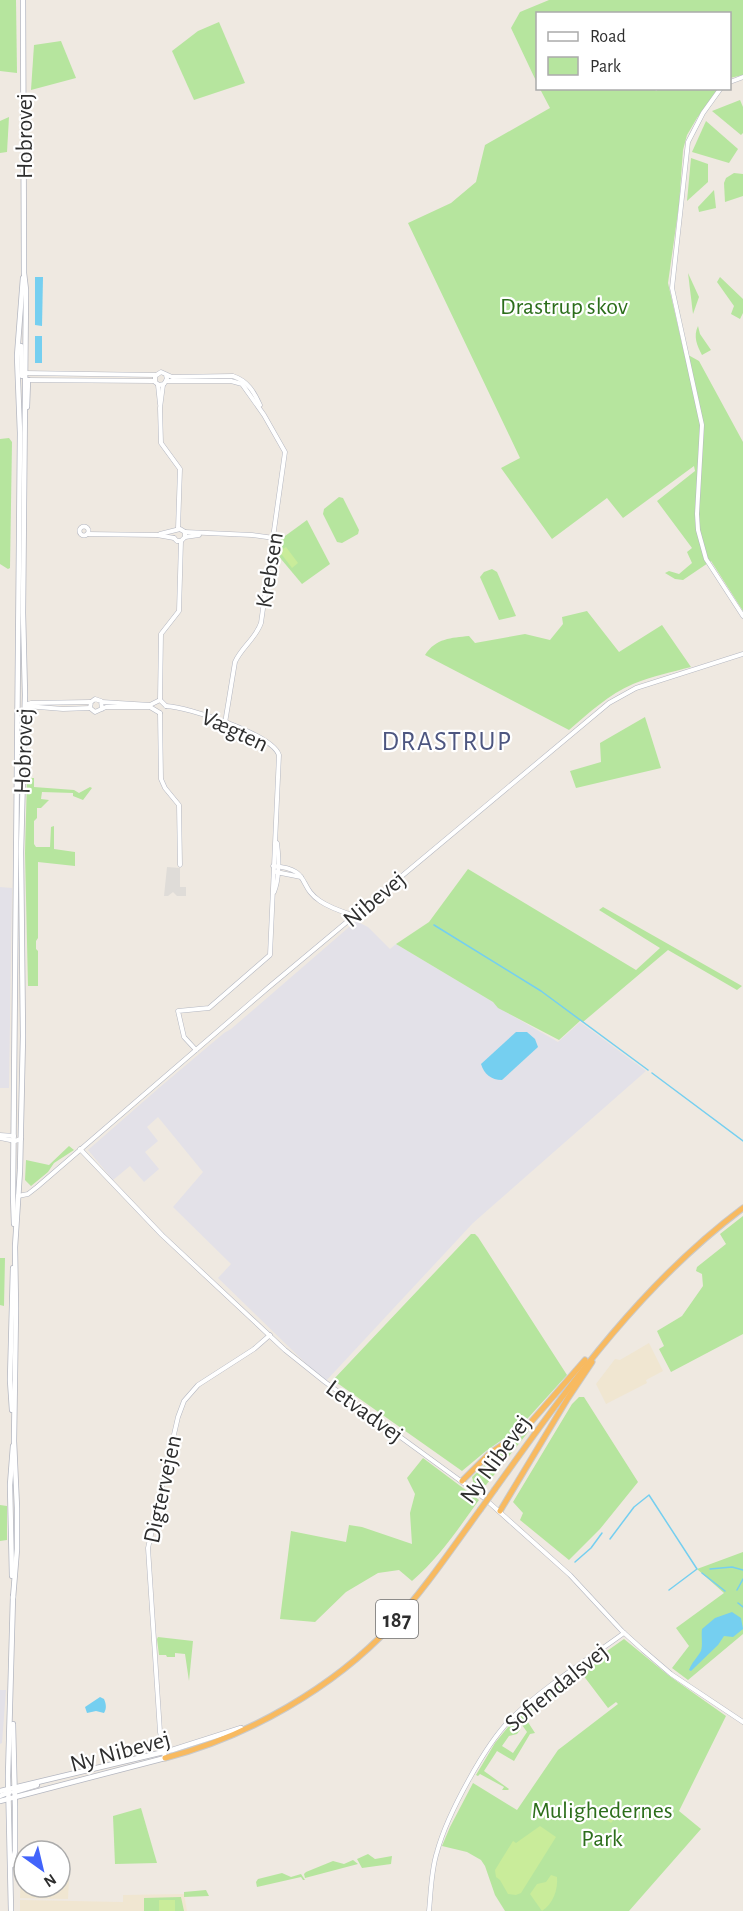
<svg xmlns="http://www.w3.org/2000/svg" width="743" height="1911" viewBox="0 0 743 1911" font-family="'Alegreya Sans',sans-serif">
<style>
.industrial{fill:#e3e1e8}
.education{fill:#f0e6d1}
.green{fill:#b6e59e}
.pitch{fill:#c9ec9a}
.plaza{fill:#dfdcd8}
.water{fill:#75cff0}
.lines{fill:none;stroke-linecap:round;stroke-linejoin:round}
.stream{stroke:#75cff0;stroke-width:1.5}
.tertiary-casing{stroke:#b4b7c1;stroke-width:5}
.secondary-casing{stroke:#b4b7c1;stroke-width:6}
.trunk-casing{stroke:#c9c9c9;stroke-width:7}
.tertiary{stroke:#fff;stroke-width:4}
.secondary{stroke:#fff;stroke-width:4.5}
.trunk{stroke:#f8ba60;stroke-width:5}
.trunk-bridge-casing{stroke:#c9c9c9;stroke-width:7;stroke-linecap:butt}
.trunk-bridge{stroke:#f8ba60;stroke-width:5}
.labels{text-anchor:middle;stroke-width:4.5;stroke-linejoin:round;paint-order:stroke}
.shield{fill:#fff;stroke:#6d6d6d;stroke-width:1.5}
.shield-label{font-size:22px;font-weight:bold;fill:#2e2e2e}
.street-label{font-size:24px;fill:#2e2e2e;stroke:#fff}
.park-label{font-size:24px;fill:#2c6e1b;stroke:#fff}
.quarter-label{font-size:27px;letter-spacing:1.5px;fill:#4d5680;stroke:#fff}
</style>
<rect width="100%" height="100%" fill="#efe9e1"/>
<g class="industrial">
<path d="M0 887 12 888 9 1088H0Z"/>
<path d="M356 921 368 927 390 949 396 944 493 1002 499 1008 558 1042 580 1022 646 1071 473 1223 325 1382 218 1278 231 1264 173 1207 203 1172 158 1117 147 1127 158 1141 145 1152 159 1169 144 1182 130 1166 113 1180 88 1150 160 1087 224 1033 231 1029Z"/>
<path d="M0 1690H6L2 1743 0 1744Z"/>
</g>
<g class="education">
<path d="M649 1343 663 1371 646 1380 647 1383 606 1404 596 1384 615 1359 620 1360Z"/>
<path d="M21 1876H24V1887H60V1877L69 1878 68 1899 20 1898Z"/>
<path d="M184 1894 187 1911H20V1900L123 1902V1895Z"/>
</g>
<g class="green">
<path d="M0 0H16L17 73 0 71Z"/>
<path d="M549 0H743V75L730 78V14H538L537 83 511 28 520 12Z"/>
<path d="M219 22 245 83 194 100 172 51 198 31Z"/>
<path d="M61 41 76 78 31 90 34 45Z"/>
<path d="M654 88 656 91 661 88 718 89 697 118 687 135 683 150 679 205 668 283 685 357 690 356 699 361 743 442V611L711 561 683 580 675 579 665 573 669 571 679 574 692 563 687 552 692 548 657 501 695 471 694 466 623 518 607 498 552 539 501 468 520 458 408 223 451 203 476 182 485 145 550 108 540 89Z"/>
<path d="M740 100 743 107V133L741 135 712 111Z"/>
<path d="M9 117 7 152 0 153V121Z"/>
<path d="M706 121 738 149 729 163 692 152Z"/>
<path d="M691 158 708 164V182L687 201Z"/>
<path d="M734 173 743 174V196L725 202 724 183 726 178Z"/>
<path d="M714 190 716 208 699 212 698 207Z"/>
<path d="M688 273 699 297 693 314Z"/>
<path d="M720 277 743 299V313L740 319 731 314 734 306 717 282Z"/>
<path d="M698 326 700 334 711 350 702 355C697 346 693 336 698 326Z"/>
<path d="M9 438 12 442 10 568 8 569 0 564V439Z"/>
<path d="M339 497 343 498 359 530 358 534 342 543 337 542 323 514 324 509Z"/>
<path d="M307 520 330 564 302 584 276 553 281 539Z"/>
<path d="M492 569 497 572 516 616 499 620 480 577 484 572Z"/>
<path d="M587 611 619 652 662 625 691 667C672 672 652 676 633 684 609 694 589 713 569 730L425 655C436 638 451 638 469 636L475 643 525 634 550 640 563 624 562 617Z"/>
<path d="M645 717 661 768 576 788 570 771 601 762 600 743Z"/>
<path d="M27 778H34V787L74 790 79 793 90 787 92 788 83 800 73 796V793L42 792 41 799 49 800 41 808H37V818L34 821V844L36 847H50L51 827 54 826V849L75 852V866L38 862V938L36 941V949L38 951V986H28L25 853Z"/>
<path d="M468 869 636 970 660 948 599 910 603 907 742 986 737 990 668 950 583 1022 581 1020 559 1040 498 1008 493 1002 396 944 429 922Z"/>
<path d="M69 1146 74 1150 54 1163 48 1172 31 1186 25 1180 26 1160 49 1165Z"/>
<path d="M743 1216V1334L671 1372 659 1349 664 1346 657 1331 682 1316 703 1286 702 1274 696 1271 697 1267 726 1244 720 1234Z"/>
<path d="M471 1234H475L478 1237 567 1375 519 1428 486 1451 462 1471 333 1380Z"/>
<path d="M0 1250V1258H5L4 1306 0 1305Z"/>
<path d="M579 1397H584L638 1482 600 1529 569 1560 520 1520 523 1513 513 1502 572 1404Z"/>
<path d="M529 1431 486 1485 478 1486 474 1485 472 1477 495 1455Z"/>
<path d="M423 1458 479 1500C458 1529 439 1558 412 1581L399 1570 378 1573 346 1592 315 1622 280 1619 291 1531 346 1542 349 1525 362 1527 412 1544 410 1513 415 1494 407 1478Z"/>
<path d="M0 1505 7 1506V1540L0 1541Z"/>
<path d="M743 1552V1634L688 1680 672 1668 689 1646 676 1628 724 1593 697 1569Z"/>
<path d="M158 1637 193 1641 189 1681 185 1654 175 1653V1657H167L166 1655H159L157 1639Z"/>
<path d="M624 1639 668 1675 726 1716 679 1811 701 1829 629 1911H505L495 1895 485 1866 481 1860 467 1852 442 1846 450 1827 473 1783 517 1810 558 1750 618 1704 616 1702 608 1708 583 1675 524 1716 535 1733 530 1734 514 1761 497 1751 484 1771 509 1789 508 1790H502L504 1787 480 1774 478 1776 476 1775 495 1743 512 1722 517 1730H520L517 1734 509 1736 502 1746 513 1753 527 1732 517 1718 546 1694Z"/>
<path d="M141 1808 157 1863 115 1864 113 1816Z"/>
<path d="M368 1854 375 1859 392 1856 391 1864 362 1868 357 1859Z"/>
<path d="M353 1860 358 1864 305 1878 304 1874 306 1872 333 1861 344 1864Z"/>
<path d="M282 1873 291 1877 301 1874 305 1880H303L301 1877 257 1887 256 1882 258 1879Z"/>
<path d="M206 1890 209 1896 184 1897V1892Z"/>
<path d="M181 1897 184 1911H144V1898Z"/>
</g>
<g class="pitch">
<path d="M286 547 298 563 292 568 279 551Z"/>
<path d="M604 1806 617 1816 611 1823 598 1813Z"/>
<path d="M540 1826 556 1837 521 1893 516 1895 508 1894 500 1880 496 1877 495 1870 513 1841 516 1843Z"/>
<path d="M551 1875 557 1877C558 1890 553 1904 542 1911L530 1894 537 1884 546 1882Z"/>
<rect x="159" y="1900" width="16" height="11"/>
</g>
<path class="plaza" d="M167 867 180 868V887H186V896H177L173 892 168 896H164Z"/>
<g class="water">
<path d="M35 277H43L42 326 35 325Z"/>
<rect x="35" y="336" width="7" height="27"/>
<path d="M516 1032H527L535 1039 538 1047 502 1080C491 1080 484 1074 481 1064Z"/>
<path d="M732 1612 741 1618 743 1629 733 1637 724 1636 718 1645 691 1671 689 1670C692 1662 697 1658 701 1651 703 1645 701 1636 702 1629L715 1618Z"/>
<path d="M100 1697 104 1699C106 1704 107 1708 104 1713L96 1711 87 1713 85 1707Z"/>
</g>
<g class="lines">
<g class="stream">
<path d="M434 925 541 991 648 1070"/>
<path d="M652 1073 743 1141"/>
<path d="M610 1539 634 1507 649 1495 697 1569 669 1590"/>
<path d="M575 1562 591 1548 602 1533"/>
<path d="M710 1569 732 1567 743 1570"/>
<path d="M702 1573 725 1591"/>
<path d="M737 1590 743 1579"/>
<path d="M738 1603 743 1607"/>
</g>
<g class="tertiary-casing">
<g id="tertiary">
<path d="M730 82 743 77"/>
<path d="M721 88 703 113 688 142 672 288 702 425 697 514 698 530 706 559 743 616"/>
<path d="M24 373 155 375"/>
<path d="M166 375 167 379 164 384 159 385 155 382V376L161 372 172 377 233 376C248 381 254 392 260 405"/>
<path d="M26 380 154 381"/>
<path d="M166 381H231L242 384 264 415 285 452 261 623C256 638 241 648 235 662L225 723"/>
<path d="M158 385 160 404"/>
<path d="M163 385 160 408 161 443 180 469 178 529"/>
<circle cx="84" cy="531" r="4.5"/>
<path d="M185 532 252 535 274 538"/>
<path d="M87 534 157 535 174 538"/>
<path d="M160 534 180 529 185 532V537L181 541H177L174 538"/>
<path d="M185 537 199 535"/>
<path d="M160 700 161 634 179 611 181 541"/>
<path d="M102 702 150 705 160 700 166 706"/>
<path d="M25 705 31 703 90 702"/>
<path d="M26 706 63 709 90 708"/>
<path d="M166 706C188 707 272 734 279 755L270 955 209 1008 178 1011 184 1037 196 1050"/>
<path d="M102 709 101 701 95 699 91 702 90 708 95 712 106 707H150L160 713"/>
<path d="M160 713 161 779 165 788 179 805 180 865"/>
<path d="M273 866C312 869 297 886 320 901 330 908 343 912 355 916"/>
<path d="M276 872 301 877"/>
<path d="M274 892C280 877 279 859 277 843"/>
<path d="M0 1135 14 1136"/>
<path d="M0 1138 15 1141 21 1139"/>
<path d="M80 1149 162 1235 285 1350 325 1382 484 1498 570 1575 622 1631 643 1650 671 1674 743 1722"/>
<path d="M18 1196 28 1194 37 1187 269 987 609 703 636 688 743 654"/>
<path d="M165 1758 160 1732 148 1548 178 1417 184 1401 198 1385 254 1349 270 1335"/>
<path d="M429 1911C431 1891 431 1871 437 1852 447 1815 486 1742 514 1716 547 1685 587 1660 624 1633"/>
</g>
</g>
<g class="secondary-casing">
<g id="secondary">
<path d="M21 346 22 376"/>
<path d="M27 407 28 380"/>
<path d="M14 1224 13 1195 20 433 17 356 23 278"/>
<path d="M12 1410 10 1380 13 1268"/>
<path d="M12 1576 10 1485 13 1446"/>
<path d="M13 1598 17 1549V1508L14 1441 16 1308 15 1247 20 1170 23 1036 21 852 25 695 23 613 26 290 24 273 23 0"/>
<path d="M0 1791 172 1750 241 1728"/>
<path d="M14 1792 37 1785"/>
<path d="M0 1796 10 1792"/>
<path d="M0 1801 165 1758"/>
<path d="M12 1865 15 1851V1806L13 1724"/>
<path d="M11 1911 8 1776 13 1596"/>
</g>
</g>
<g class="trunk-casing">
<g id="trunk">
<path d="M462 1481 489 1454 524 1430 585 1360"/>
<path d="M495 1489C569 1386 640 1285 743 1208"/>
<path d="M500 1511 568 1398 592 1362"/>
<path d="M165 1758C247 1737 333 1688 391 1626 424 1590 451 1550 480 1510"/>
</g>
</g>
<use href="#tertiary" class="tertiary"/>
<use href="#secondary" class="secondary"/>
<use href="#trunk" class="trunk"/>
<g class="trunk-bridge-casing">
<path id="trunk-bridge" d="M480 1510 495 1489"/>
</g>
<use href="#trunk-bridge" class="trunk-bridge"/>
</g>
<g class="labels">
<rect class="shield" x="376" y="1600" width="42" height="38" rx="4.5"/>
<g class="shield-label">
<text x="397" y="1627">187</text>
</g>
<g class="street-label">
<text transform="translate(24 136) rotate(-90)" y="8">Hobrovej</text>
<text transform="translate(269 570) rotate(-81)" y="8">Krebsen</text>
<text transform="translate(235 730) rotate(25)" y="8">Vægten</text>
<text transform="translate(23 751) rotate(-88)" y="8">Hobrovej</text>
<text transform="translate(374 899) rotate(-40)" y="8">Nibevej</text>
<text transform="translate(365 1411) rotate(36)" y="8">Letvadvej</text>
<text transform="translate(495 1459) rotate(-54)" y="8">Ny Nibevej</text>
<text transform="translate(162 1489) rotate(-78)" y="8">Digtervejen</text>
<text transform="translate(556 1687) rotate(-39)" y="8">Sofiendalsvej</text>
<text transform="translate(120 1751) rotate(-15)" y="8">Ny Nibevej</text>
</g>
<g class="park-label">
<text x="564" y="314">Drastrup skov</text>
<text x="602" y="1818">Mulighedernes<tspan x="602" dy="28">Park</tspan></text>
</g>
<g class="quarter-label">
<text x="447" y="750">DRASTRUP</text>
</g>
</g>
<rect x="536" y="12" width="195" height="78" fill="#ffffff" stroke="#ababab" stroke-width="1.5"/>
<rect x="548" y="32" width="30" height="9" fill="#ffffff" stroke="#ababab" stroke-width="1.5"/>
<text x="590" y="42" font-size="18" fill="#2e2e2e">Road</text>
<rect x="548" y="57" width="30" height="18" fill="#b6e59e" stroke="#ababab" stroke-width="1.5"/>
<text x="590" y="72" font-size="18" fill="#2e2e2e">Park</text>
<g transform="translate(42 1869) rotate(146)"><circle r="28" fill="#ffffff" stroke="#ababab" stroke-width="1.5"/>
<path d="M0-4.5L10 22L0 15L-10 22Z" fill="#4264fb"/>
<text y="-9" font-size="16" font-weight="bold" text-anchor="middle" fill="#2e2e2e">N</text>
</g>
</svg>
